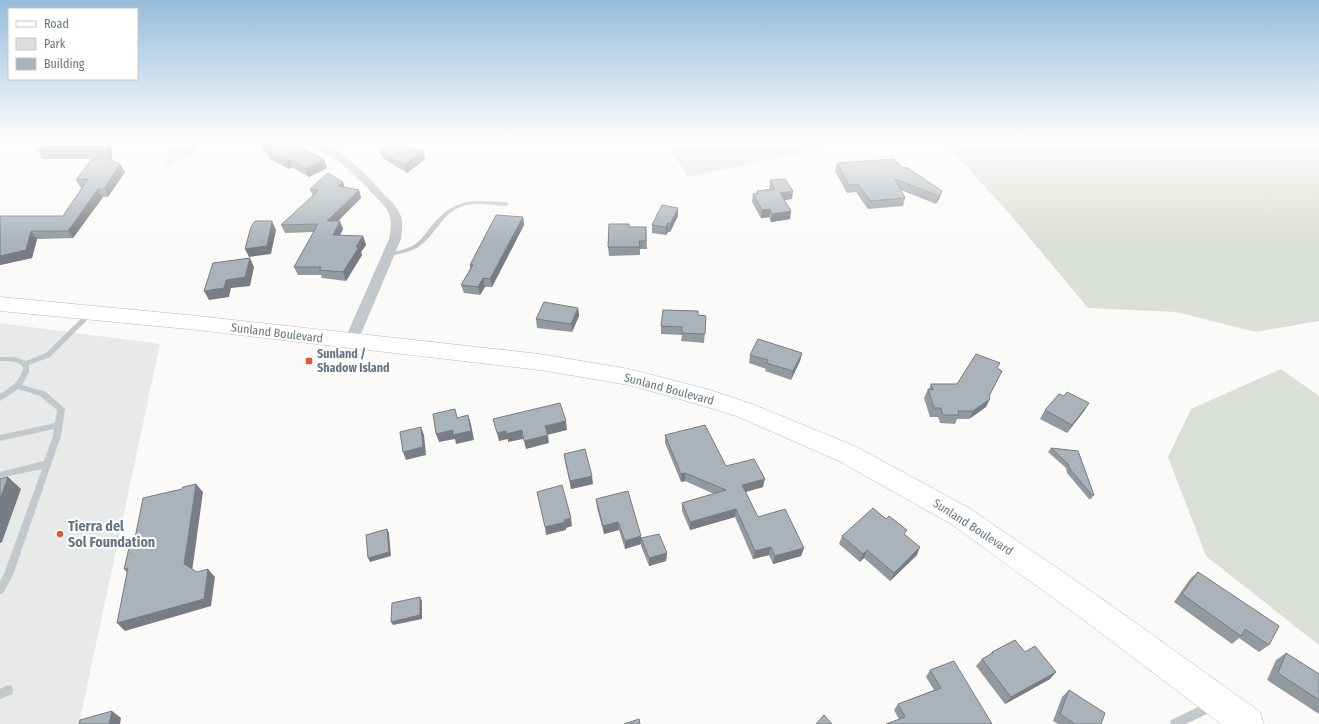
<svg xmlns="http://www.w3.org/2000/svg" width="1319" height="724" viewBox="0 0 1319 724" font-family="'Fira Sans Condensed',sans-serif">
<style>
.built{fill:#e8e9e9}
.green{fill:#dadfd7}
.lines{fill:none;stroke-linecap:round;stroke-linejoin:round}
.primary-casing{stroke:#b5babe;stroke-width:1}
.lane{fill:#c3c8cc;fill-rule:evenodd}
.street{fill:#c3c8cc;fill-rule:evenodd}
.primary{fill:#fff;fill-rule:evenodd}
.wall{fill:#929a9f}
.shaded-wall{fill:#777d82}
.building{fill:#aab3b9;stroke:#777d82}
.poi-dot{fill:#e4572e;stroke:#fff;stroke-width:1.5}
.labels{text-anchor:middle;stroke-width:4;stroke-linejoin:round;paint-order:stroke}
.street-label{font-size:12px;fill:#657683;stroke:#fff}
.poi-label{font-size:12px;font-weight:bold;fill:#657683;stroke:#fff;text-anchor:start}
.near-poi-label{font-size:14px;font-weight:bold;fill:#657683;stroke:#fff;text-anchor:start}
</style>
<rect width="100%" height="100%" fill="#fafaf8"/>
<path class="built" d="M0 323 160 344 79 724H0Z"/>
<g class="green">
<path d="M171 142H196L194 154 166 166Z"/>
<path d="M666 142H859L840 144 688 177Z"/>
<path d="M944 142H1319V321L1255 332 1177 312 1088 308 1009 213Z"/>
<path d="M1281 369 1319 396V645L1206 556 1168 457 1191 409Z"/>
</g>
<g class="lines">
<g class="primary-casing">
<path id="primary" d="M0 297 188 315 540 354 629 369 707 389 752 404 857 447 969 508 1101 598 1260 712 1264 724H1221L1081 618 951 524 839 461 736 416 704 406 629 385 540 370 188 329 0 311Z"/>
</g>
<g class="lane">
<path d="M476 201 506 202 509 204 506 206C491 205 474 201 460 207 441 215 435 236 418 247 410 252 399 254 389 256L386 254 387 253C396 251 406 250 414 245 420 241 425 235 429 229 443 212 453 203 476 201Z"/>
<path d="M90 310H94L95 312 50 357 29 365V372L22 385 46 392 65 409 61 436 13 575 3 593 0 594V581L4 574 42 469 0 478V472L44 461 53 436 54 429 0 441V435L55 423 57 410 40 396 18 389 11 394 0 401V394C10 388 22 380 23 367 17 360 8 361 0 361V357H14L26 361 46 353Z"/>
<path d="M8 685 12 686 13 690 12 694 0 699V689Z"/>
<path d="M1211 701 1215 702 1216 706 1215 710 1186 724H1170L1171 720Z"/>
</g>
<path class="street" d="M303 142C337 141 360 168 381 191 387 198 395 203 399 212 404 220 402 230 401 239L358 341 356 344 351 346 346 344 344 341 389 239C391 228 393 217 385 207 359 179 343 158 305 144Z"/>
<use href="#primary" class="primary"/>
</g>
<g class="wall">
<path d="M47 142H109L112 148V159H109L125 172 108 197H103L73 238 37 239 32 258 0 265V216H63L82 188H81L76 180 97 159H43L38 151Z"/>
<path d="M261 144 294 147 320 157 321 159 324 160 327 168 309 177 292 167 289 169 270 159 268 154 264 151Z"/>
<path d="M380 151 425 159 407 173 383 158Z"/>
<path d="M837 163 942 191 939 199 936 204 901 190 905 198 903 206 868 209 856 192 847 193 835 171Z"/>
<path d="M770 180 792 199 784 200 791 211 790 219 771 222 769 217 761 218 752 202 753 194 757 193V191L770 189 769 188Z"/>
<path d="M345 188 359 190 361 198 338 221 343 229 340 235 363 236 366 245 361 252 362 255 346 281 322 278 321 275H298L294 267 314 232 285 233 281 225 313 196 310 189Z"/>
<path d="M678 216 670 232H668L666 235 652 233V225Z"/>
<path d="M523 217 524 225 492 287H485L480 295 464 293 461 285 470 269V265Z"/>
<path d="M629 227H646L647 249H640V255L609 256 608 247Z"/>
<path d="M578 308 579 316 572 332 537 328 536 319Z"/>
<path d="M698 315 706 316 704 343 681 341 682 335 661 334V326Z"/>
<path d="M802 353 800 361 791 380 765 371 766 369 749 363 750 355Z"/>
<path d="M997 369 998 379 989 396 986 407 969 419H957L955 424 940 423 938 417H930L924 398 928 389H929L931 384H957Z"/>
<path d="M1064 396 1089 403 1084 411 1067 433 1040 419 1045 410Z"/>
<path d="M665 435 726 466 763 487 746 492 758 517 804 548 801 556 773 564 769 555 753 559 735 517 690 530 682 511V503L714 494 685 481 681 482 665 443Z"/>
<path d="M1051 448 1078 451 1094 495 1091 499H1089L1067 473 1066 468 1048 452Z"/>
<path d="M564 454 593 484 571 489 565 462Z"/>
<path d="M596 499 641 536V538L667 553 666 561 649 566 641 546V544L625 549 619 530 604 534 597 508Z"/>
<path d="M886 519 905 535 917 555 890 581 864 558 860 562 839 544 842 536Z"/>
<path d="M1198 572 1269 645 1259 652 1239 638 1232 644 1174 602 1190 579Z"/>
<path d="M992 652H1025L1056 672 1050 679 1005 704 976 666 982 659 989 655Z"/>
<path d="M1286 653 1319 674V714L1267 680 1276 660Z"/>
<path d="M930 670 992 724 899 719 894 710 898 704 934 690 926 677Z"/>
<path d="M1069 690 1101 724H1058L1053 721 1062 697Z"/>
</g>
<g class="shaded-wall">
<path d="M108 142H109L112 148V159L107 151Z"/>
<path d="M423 151 425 159 407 173 404 165Z"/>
<path d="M319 157H320L322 161 324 160 327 168 309 177 306 169Z"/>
<path d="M289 159 292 167 289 169 286 161Z"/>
<path d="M120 164 125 172 108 197 104 189Z"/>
<path d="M343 182 346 190 338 186Z"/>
<path d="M98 189 103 197 73 238 68 231Z"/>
<path d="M359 190 361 198 330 229 327 221Z"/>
<path d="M793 191 792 199 779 201 780 193Z"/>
<path d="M942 191 939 199 936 204 939 196Z"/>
<path d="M678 208V216L670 232V224Z"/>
<path d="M770 209 769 217 761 218 762 210Z"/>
<path d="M791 211 790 219 771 222 772 214Z"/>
<path d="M523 217 524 225 492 287 490 279Z"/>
<path d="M272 221 276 230 271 254 249 257 245 249Z"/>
<path d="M340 221 343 229 336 243 333 235Z"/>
<path d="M668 223V232L666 235V227Z"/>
<path d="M31 231 37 239 32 258 0 265V256Z"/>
<path d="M363 236 366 245 361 252 362 255 346 281 343 272 356 247Z"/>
<path d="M250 258 254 267 250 286 231 288 229 297 209 300 204 291 226 280Z"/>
<path d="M483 278 485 287 480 295 478 287Z"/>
<path d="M578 308 579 316 572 332 571 324Z"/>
<path d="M802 353 800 361 791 380 793 371Z"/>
<path d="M1002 371 986 402 990 399 986 407 969 419 973 411Z"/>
<path d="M1089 403 1084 411 1067 433 1072 425Z"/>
<path d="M468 415 471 424 474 440 456 444 455 439 439 442 436 434 453 430Z"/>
<path d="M566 421 567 430 547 435 545 426Z"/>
<path d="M421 427 424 435 426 455 406 460 403 452Z"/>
<path d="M522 430 523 439 508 442V439L499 441 497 433 506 431Z"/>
<path d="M548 435 549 443 526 449 524 441Z"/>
<path d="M685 473V481L681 482V474Z"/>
<path d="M592 476 593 484 571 489 570 481Z"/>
<path d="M8 477 21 489 2 542 0 543V499Z"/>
<path d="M765 479 763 487 741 493 742 485Z"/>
<path d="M196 484 203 492 192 572 184 564Z"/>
<path d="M736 509 735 517 690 530V522Z"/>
<path d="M571 518 572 526 566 528V530L546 535 545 527Z"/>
<path d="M618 522 619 530 604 534 603 526Z"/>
<path d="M387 529 389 533 391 556 370 562 368 558Z"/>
<path d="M641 536V544L625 549V541Z"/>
<path d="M771 547 769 555 753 559 755 551Z"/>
<path d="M920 547 917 555 890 581 894 573Z"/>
<path d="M804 548 801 556 773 564 775 556Z"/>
<path d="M867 550 864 558 860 562 863 554Z"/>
<path d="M667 553 666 561 649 566V558Z"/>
<path d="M128 568 132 577 124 569Z"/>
<path d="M208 569 215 577 211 606 125 631 117 623Z"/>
<path d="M420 597 422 601V619L393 625 391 622Z"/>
<path d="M1056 672 1050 679 1005 704 1011 697Z"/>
<path d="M112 711 121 718 120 724H109Z"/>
</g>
<g class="building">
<path d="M47 142H108L107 151H38Z"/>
<path d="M262 142H281L294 147 298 146 320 157H319L324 160 306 169 289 159 286 161 267 151 270 149 261 144Z"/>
<path d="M390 142 423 151 404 165 380 151Z"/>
<path d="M108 158 120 164 104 189H98L68 231H31L26 250 0 256V216H63L88 179 76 180 92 159Z"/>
<path d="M894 159 903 168 906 167 942 191 939 196 895 179 905 198 870 201 858 184 849 185 837 163Z"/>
<path d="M328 173 343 182 338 186 359 190 327 221H340L333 235 363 236 356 247H359L343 272 319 270 321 267H294L318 224 281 225 319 190 310 189Z"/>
<path d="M785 179 793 191 780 193 791 211 772 214 770 209 762 210 753 194 758 193 757 191 775 189 770 180Z"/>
<path d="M662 205 678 208 670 224 668 223 666 227 652 225Z"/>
<path d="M496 215 523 217 490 279 483 278 478 287 461 285 473 265H470Z"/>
<path d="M255 221H272L267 246 245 249 251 227Z"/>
<path d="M609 224H629V227H646V241H639L640 247H608Z"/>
<path d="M250 258 245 277 226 280 224 288 204 291 213 263Z"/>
<path d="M544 302 578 308 571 324 536 319Z"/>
<path d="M663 310 698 311V315L706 316 705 334 682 333V327L661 326Z"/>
<path d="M758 339 802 353 793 371 766 363 768 360 750 355Z"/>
<path d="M976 354 1000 363 997 368 1002 371 989 396 990 399 973 411H958L959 415H943L941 408H934L928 389 933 390 931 384H957Z"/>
<path d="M1067 392 1089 403 1072 425 1045 410 1059 394 1064 396Z"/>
<path d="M560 403 566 421 545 426 548 435 524 441 522 430 506 434V431L497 433 493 419Z"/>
<path d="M455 409 457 418 468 415 471 431 453 435V430L436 434 433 414Z"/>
<path d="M705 425 726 466 754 459 765 479 742 485 758 517 785 509 804 548 775 556 771 547 755 551 736 509 690 522 682 503 726 490 685 473 681 474 665 435Z"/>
<path d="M421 427 423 447 403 452 400 432Z"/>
<path d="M1051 448 1078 451 1094 495H1092L1070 469 1068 464Z"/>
<path d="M585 449 592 476 570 481 564 454Z"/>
<path d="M8 477 0 499V479Z"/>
<path d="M196 484 184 564 197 572 208 569 204 599 117 623 128 568 124 569 130 544 134 543 143 498 182 489 183 487Z"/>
<path d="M562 485 571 518 564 520 565 522 545 527 537 492Z"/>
<path d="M628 491 641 536 625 541 618 522 603 526 596 499Z"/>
<path d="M873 508 886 519 889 516 907 530 904 534 920 547 894 573 867 550 863 554 842 536Z"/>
<path d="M387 529 389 552 368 558 366 535Z"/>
<path d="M659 534 667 553 649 558 641 538Z"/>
<path d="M1198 572 1279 626 1269 645 1245 629 1241 636 1182 594Z"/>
<path d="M420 597V615L391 622 392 603Z"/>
<path d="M1015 640 1025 652 1035 646 1056 672 1011 697 982 659 993 653 992 652Z"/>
<path d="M1286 653 1319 674V700L1278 673Z"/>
<path d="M954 661 992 724H886L905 717 898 704 941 688 930 670Z"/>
<path d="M1069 690 1105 713 1101 724H1075L1060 714Z"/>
<path d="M112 711 109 724H79L80 720Z"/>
<path d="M824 715 832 724H816Z"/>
<path d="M639 719 640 724H624Z"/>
</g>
<linearGradient id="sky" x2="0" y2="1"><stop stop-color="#96bcdc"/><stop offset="0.58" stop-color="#fdfdfc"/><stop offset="1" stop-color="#fdfdfc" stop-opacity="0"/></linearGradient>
<rect width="1319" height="243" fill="url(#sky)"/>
<g class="poi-dot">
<rect x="305" y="357" width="8" height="8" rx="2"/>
<circle cx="60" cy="534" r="4"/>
</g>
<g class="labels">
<g class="street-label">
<text transform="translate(277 333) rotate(7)" y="4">Sunland Boulevard</text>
<text transform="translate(669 389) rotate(15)" y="4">Sunland Boulevard</text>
<text transform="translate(973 527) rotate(33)" y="4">Sunland Boulevard</text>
</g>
<g class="poi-label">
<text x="317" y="358">Sunland /<tspan x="317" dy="14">Shadow Island</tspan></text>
</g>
<g class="near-poi-label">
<text x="68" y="531">Tierra del<tspan x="68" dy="16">Sol Foundation</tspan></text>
</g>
</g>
<rect x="8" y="8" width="130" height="72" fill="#ffffff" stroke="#c1c8cd"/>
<rect x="16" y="21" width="20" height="6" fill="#ffffff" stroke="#c1c8cd"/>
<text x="44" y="28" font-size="12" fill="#657683">Road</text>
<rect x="16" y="38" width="20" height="12" fill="#dadfd7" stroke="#c1c8cd"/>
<text x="44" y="48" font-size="12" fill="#657683">Park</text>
<rect x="16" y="58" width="20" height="12" fill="#aab3b9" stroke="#c1c8cd"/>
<text x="44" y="68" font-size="12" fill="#657683">Building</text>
</svg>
